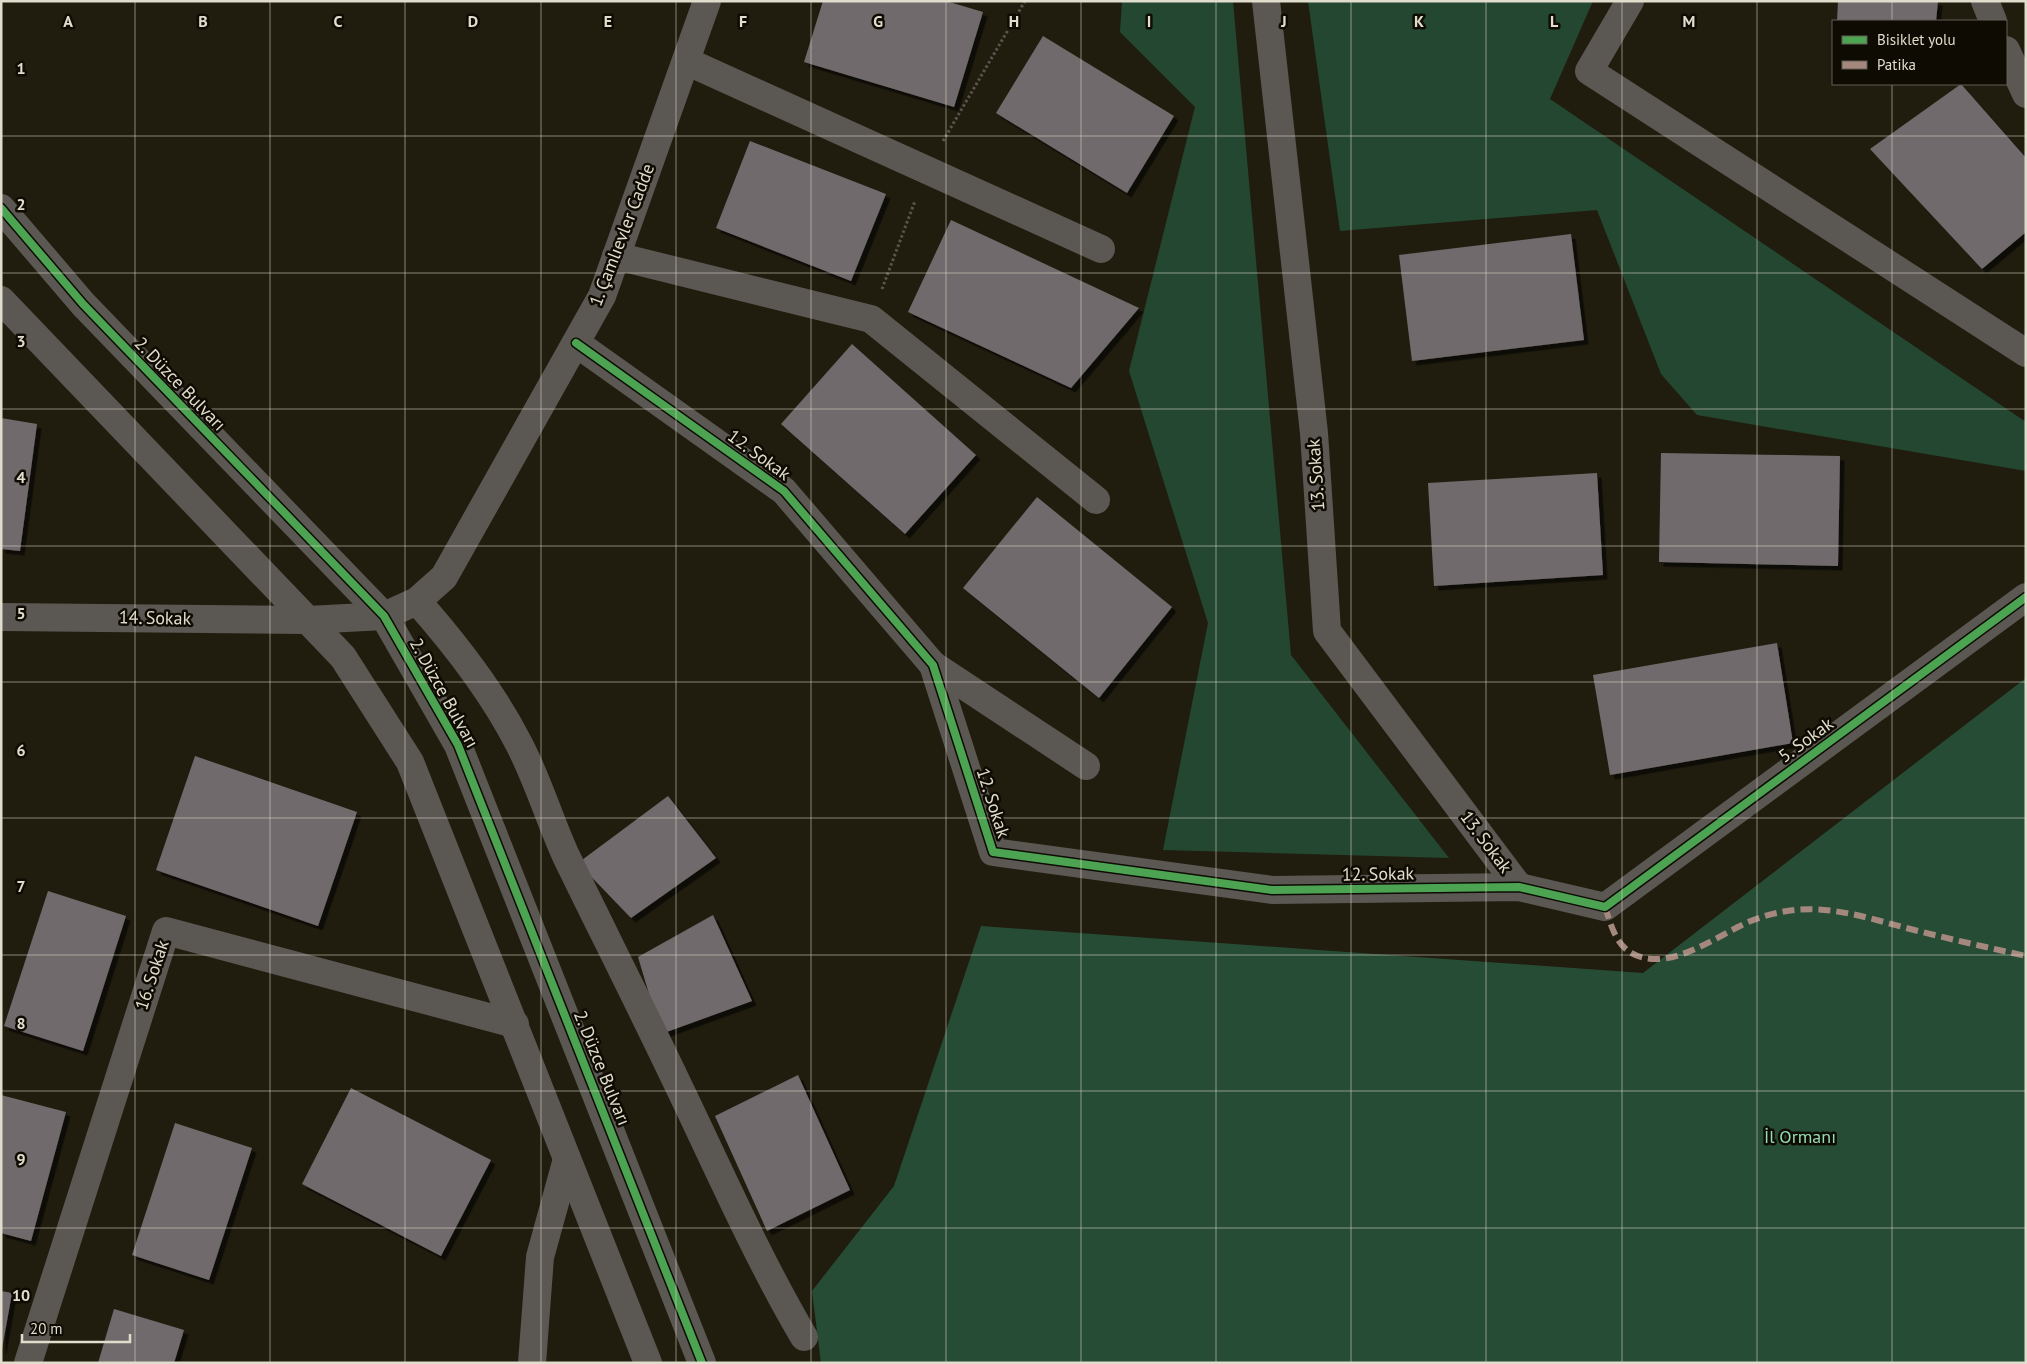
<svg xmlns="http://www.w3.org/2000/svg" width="2027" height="1364" viewBox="0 0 2027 1364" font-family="'PT Sans',sans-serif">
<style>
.green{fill:#234731}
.forest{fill:#274c36}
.building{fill:#706b6c;filter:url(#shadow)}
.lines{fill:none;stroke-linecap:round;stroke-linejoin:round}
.path{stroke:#57554d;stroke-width:3;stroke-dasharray:2.5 2.5;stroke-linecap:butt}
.minor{stroke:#5b5853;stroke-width:28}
.quiet{stroke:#a5887d;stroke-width:6;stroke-dasharray:12 6;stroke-linecap:butt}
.cycleway-casing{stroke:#0e0b03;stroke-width:11}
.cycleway{stroke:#4ca352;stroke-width:8}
.grid{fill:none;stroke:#e1ddcd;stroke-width:1;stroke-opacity:0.55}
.labels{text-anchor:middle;stroke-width:5;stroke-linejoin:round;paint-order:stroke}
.street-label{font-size:18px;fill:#e1ddcd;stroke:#0e0b03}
.park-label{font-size:18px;fill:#96ddb3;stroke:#0e0b03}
.grid-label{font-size:16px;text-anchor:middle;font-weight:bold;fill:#e1ddcd;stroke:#0e0b03;stroke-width:5;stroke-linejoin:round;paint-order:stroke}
</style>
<defs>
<filter id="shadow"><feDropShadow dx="4.5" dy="4.5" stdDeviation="0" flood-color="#0009"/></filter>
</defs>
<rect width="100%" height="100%" fill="#201d0f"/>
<g class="green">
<path d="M1122 1H1233L1291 655 1449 858 1163 850 1208 623 1129 371 1195 107 1120 32Z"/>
<path d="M1308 1H1593L1550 99 2026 422V471L1697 415 1661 374 1597 210 1340 231Z"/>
</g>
<path class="forest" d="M2026 678V1363H821L812 1291 894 1186 981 926 1643 973Z"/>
<g class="building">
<path d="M823 1H946L983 12 954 107 804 62Z"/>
<path d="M1838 1H1938L1936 21H1837Z"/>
<path d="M1043 36 1174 116 1127 193 996 113Z"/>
<path d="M1961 84 2026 158V232L1982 269 1870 149Z"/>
<path d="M750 141 886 194 851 281 716 228Z"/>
<path d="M951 220 1139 308 1071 388 908 312Z"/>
<path d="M1571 234 1584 340 1412 361 1399 255Z"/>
<path d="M852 344 976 455 905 534 781 424Z"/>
<path d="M1 418 37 424 20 551 1 549Z"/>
<path d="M1661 453 1840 456 1838 566 1659 562Z"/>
<path d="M1597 473 1603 575 1434 586 1428 483Z"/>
<path d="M1037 497 1172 607 1099 698 963 588Z"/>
<path d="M1777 643 1793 743 1610 775 1593 675Z"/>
<path d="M195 756 357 812 318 926 156 870Z"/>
<path d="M668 796 716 858 631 918 578 863Z"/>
<path d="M48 891 126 916 83 1051 4 1026Z"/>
<path d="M713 915 752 1001 661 1034 638 957Z"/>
<path d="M798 1075 850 1190 767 1231 715 1116Z"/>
<path d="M351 1088 491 1160 441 1256 302 1184Z"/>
<path d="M1 1095 66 1112 31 1241 1 1233Z"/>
<path d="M175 1123 252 1148 209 1280 132 1255Z"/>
<path d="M1 1291 12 1293 2 1349H1Z"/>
<path d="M114 1309 184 1330 174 1363H98Z"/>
</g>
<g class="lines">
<g class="path">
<path d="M943 141 1025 1"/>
<path d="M882 289 915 201"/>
</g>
<g class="minor">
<path d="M1266 1 1314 433 1327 631 1519 887"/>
<path d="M1630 1 1589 71 2026 353"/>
<path d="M1985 1 1993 21"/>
<path d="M2006 50 2026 94"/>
<path d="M686 61 1101 249"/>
<path d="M1 208 83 304 384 616 458 745 702 1363"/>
<path d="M616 256 871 319 1096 500"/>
<path d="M1 300 343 657 410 762 648 1363"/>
<path d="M576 343 784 491 933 665 993 852 1272 890 1519 887 1605 907 2026 597"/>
<path d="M417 601C456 645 492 691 519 744 538 780 549 819 566 856 604 934 643 1011 680 1089 720 1172 757 1257 804 1337"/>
<path d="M1 617 308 620 384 616 417 601 444 577 602 296 707 1"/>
<path d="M933 665 1086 766"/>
<path d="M28 1363 166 931 515 1024"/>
<path d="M532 1363 540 1257 567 1159"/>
</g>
<path class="quiet" d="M1605 907C1614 934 1619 956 1652 959 1681 961 1716 938 1740 926 1757 917 1777 912 1795 910 1838 906 1877 921 1918 931 1954 940 1990 948 2026 956"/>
<g class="cycleway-casing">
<g id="cycleway">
<path d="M1 208 83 304 384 616 458 745 702 1363"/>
<path d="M576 343 784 491 933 665 993 852 1272 890 1519 887 1605 907 2026 597"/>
</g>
</g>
<use href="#cycleway" class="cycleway"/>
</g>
<path class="grid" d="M135 1V1363M270 1V1363M405 1V1363M541 1V1363M676 1V1363M811 1V1363M946 1V1363M1081 1V1363M1216 1V1363M1351 1V1363M1486 1V1363M1622 1V1363M1757 1V1363M1892 1V21M1892 84V1363M1 136H2026M1 273H2026M1 409H2026M1 546H2026M1 682H2026M1 818H2026M1 955H2026M1 1091H2026M1 1228H2026"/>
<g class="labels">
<g class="street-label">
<text transform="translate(622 235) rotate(-69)" y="6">1. Çamlıevler Cadde</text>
<text transform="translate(180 384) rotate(46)" y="6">2. Düzce Bulvarı</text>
<text transform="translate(759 455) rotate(36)" y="6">12. Sokak</text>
<text transform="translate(1316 475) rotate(-94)" y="6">13. Sokak</text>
<text transform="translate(155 618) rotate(1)" y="6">14. Sokak</text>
<text transform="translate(444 693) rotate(61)" y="6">2. Düzce Bulvarı</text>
<text transform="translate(1806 740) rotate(-36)" y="6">5. Sokak</text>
<text transform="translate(993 803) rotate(72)" y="6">12. Sokak</text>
<text transform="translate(1486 842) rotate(53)" y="6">13. Sokak</text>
<text transform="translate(1378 874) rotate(-1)" y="6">12. Sokak</text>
<text transform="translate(152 975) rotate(-72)" y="6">16. Sokak</text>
<text transform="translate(602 1068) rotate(68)" y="6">2. Düzce Bulvarı</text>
</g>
<g class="park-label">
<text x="1800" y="1143">İl Ormanı</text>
</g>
</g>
<g class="grid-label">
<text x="68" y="27">A</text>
<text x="203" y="27">B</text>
<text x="338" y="27">C</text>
<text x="473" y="27">D</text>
<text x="608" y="27">E</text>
<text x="743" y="27">F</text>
<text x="878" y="27">G</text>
<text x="1014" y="27">H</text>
<text x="1149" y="27">I</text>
<text x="1284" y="27">J</text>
<text x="1419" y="27">K</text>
<text x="1554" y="27">L</text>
<text x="1689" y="27">M</text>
<text x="21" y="74">1</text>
<text x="21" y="210">2</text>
<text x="21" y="347">3</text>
<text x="21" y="483">4</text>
<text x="21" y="619">5</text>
<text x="21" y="756">6</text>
<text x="21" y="892">7</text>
<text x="21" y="1029">8</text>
<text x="21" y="1165">9</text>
<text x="21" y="1301">10</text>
</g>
<rect width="2027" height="1364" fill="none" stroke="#e1ddcd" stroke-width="5"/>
<rect x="1832" y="20" width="175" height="65" fill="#0e0b03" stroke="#625f54"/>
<rect x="1842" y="36" width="25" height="8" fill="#4ca352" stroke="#625f54"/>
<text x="1877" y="45" font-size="15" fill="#e1ddcd">Bisiklet yolu</text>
<rect x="1842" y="61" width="25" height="8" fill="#a5887d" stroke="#625f54"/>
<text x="1877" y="70" font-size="15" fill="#e1ddcd">Patika</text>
<path d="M22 1334v8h108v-8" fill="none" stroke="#e1ddcd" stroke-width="2.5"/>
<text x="30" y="1334" font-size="15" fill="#e1ddcd" stroke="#0e0b03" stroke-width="4" paint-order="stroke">20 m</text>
</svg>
